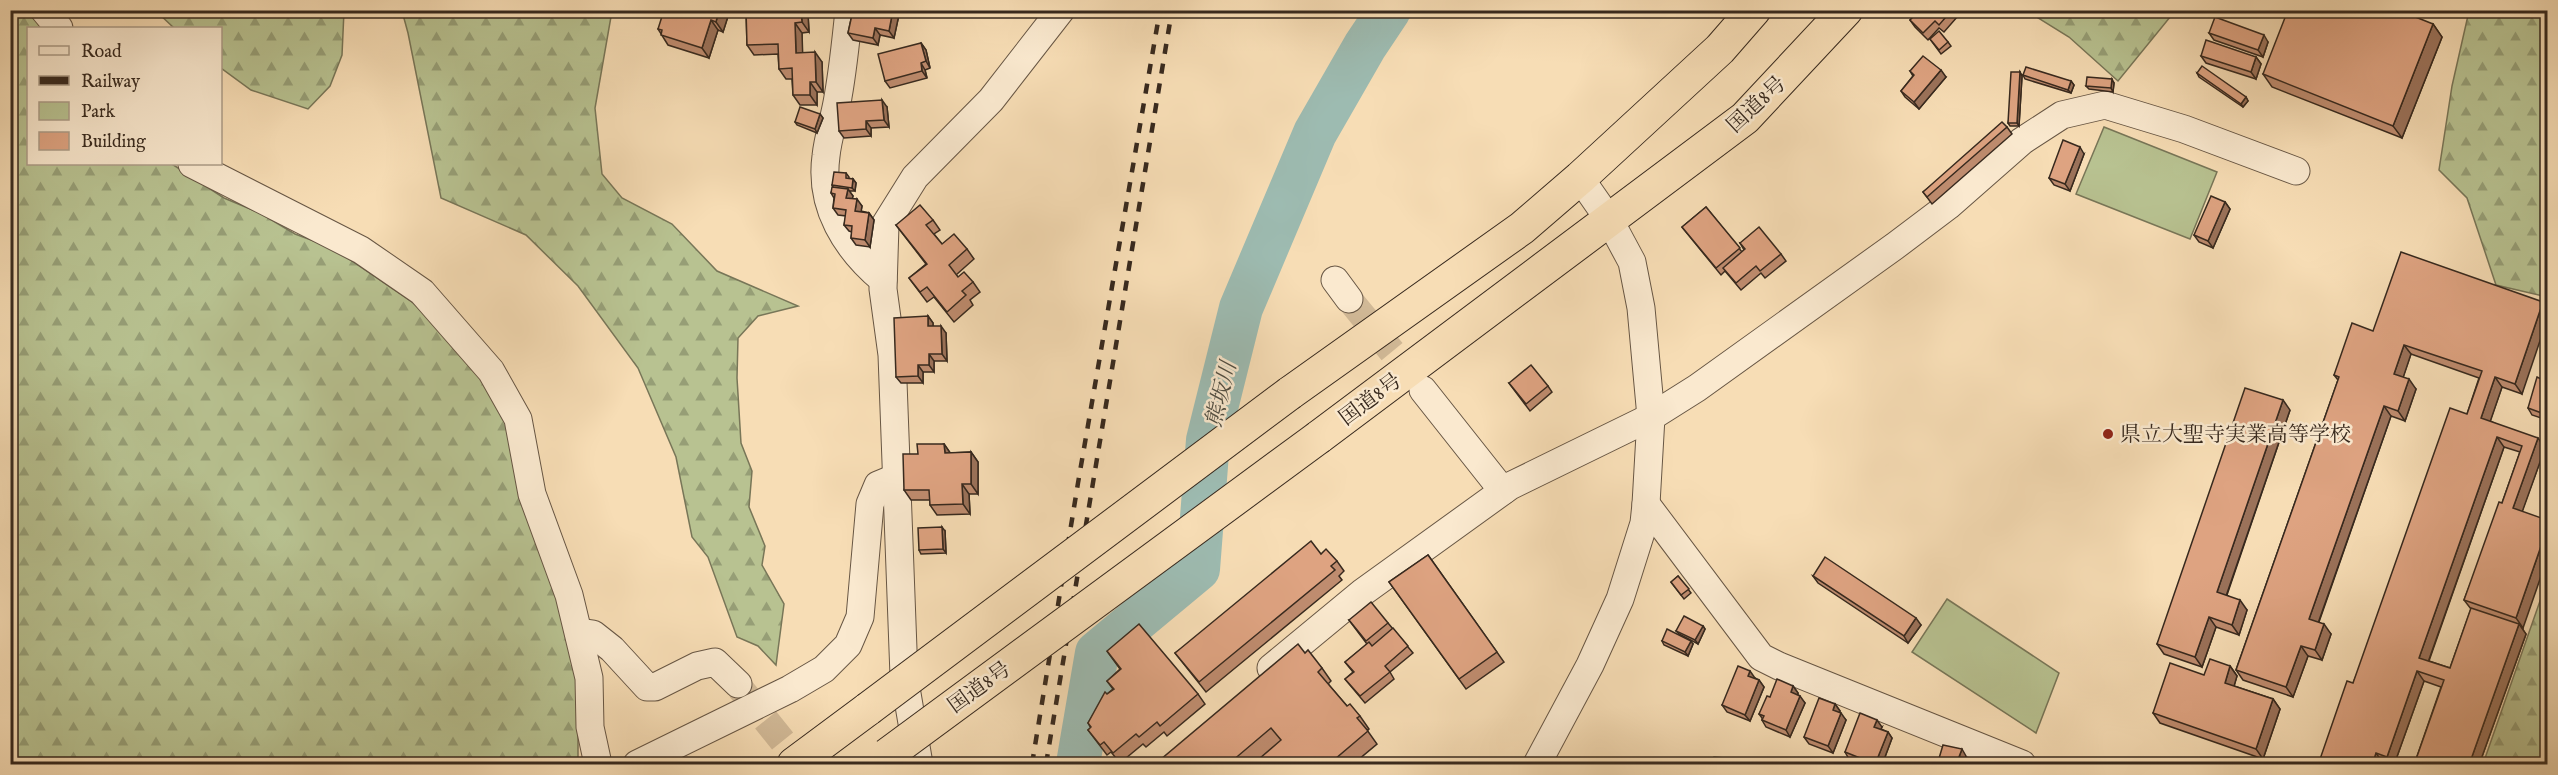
<svg xmlns="http://www.w3.org/2000/svg" width="2558" height="775" viewBox="0 0 2558 775" font-family="'IM FELL English','Noto Serif JP',serif">
<style>
.green{fill:#b8c291;stroke:#787658;stroke-width:1.5}
.forest{fill:url(#forest-firs);stroke:#787658;stroke-width:1.5}
.lines{fill:none;stroke-linecap:round;stroke-linejoin:round}
.river{stroke:#9dbbb1;stroke-width:44}
.minor-tunnel{stroke:#d1b997;stroke-width:27;stroke-dasharray:27 14;stroke-linecap:butt}
.minor-casing{stroke:#675644;stroke-width:29}
.highway-casing{stroke:#37291e;stroke-width:35}
.minor{stroke:#fae9cf;stroke-width:27}
.highway{stroke:#f7ddb5;stroke-width:33}
.rail{stroke:#37291e;stroke-width:4.5;stroke-dasharray:10 10;stroke-linecap:butt}
.highway-bridge-casing{stroke:#37291e;stroke-width:35;stroke-linecap:butt}
.highway-bridge{stroke:#f7ddb5;stroke-width:33}
.wall{fill:#bf8c6f;stroke:#37291e;stroke-width:1.5;fill-rule:evenodd}
.shaded-wall{fill:#9b725a;stroke:#37291e;stroke-width:1.5}
.building{fill:#dea381;stroke:#37291e;stroke-width:1.5}
.poi-dot{fill:#8f2418;stroke:#fae9cf;stroke-width:2}
.labels{text-anchor:middle;stroke-width:5;stroke-linejoin:round;paint-order:stroke}
.street-label{font-size:21px;fill:#37291e;stroke:#fae9cf}
.poi-label{font-size:21px;fill:#37291e;stroke:#fae9cf;text-anchor:start}
.water-label{font-size:22px;font-style:italic;fill:#504e43;stroke:#fae9cf}
</style>
<defs>
<pattern id="forest-firs" width="22" height="20" patternUnits="userSpaceOnUse" patternTransform="scale(1.5)"><rect width="22" height="20" fill="#b8c291"/><path d="M5 1l3.5 6h-7zM16 11l3.5 6h-7z" fill="#969e76"/></pattern>
</defs>
<rect width="100%" height="100%" fill="#f7ddb5"/>
<filter id="stains"><feTurbulence type="fractalNoise" baseFrequency=".00333" numOctaves="4"/><feColorMatrix values="0 0 0 0 .2 0 0 0 0 .09 0 0 0 0 .02 0 0 0 .5 -.17"/></filter>
<radialGradient id="worn" r=".72"><stop offset=".6" stop-color="#630" stop-opacity="0"/><stop offset="1" stop-color="#630" stop-opacity=".3"/></radialGradient>
<g class="green">
<path d="M2104 127 2217 172 2190 239 2076 194Z"/>
<path d="M1947 599 2059 673 2036 733 1912 652Z"/>
</g>
<g class="forest">
<path d="M10 11H29L45 28H28V164H172L224 198 260 213 295 234 333 248 412 302 453 341 508 415 578 667V764H11Z"/>
<path d="M156 11H344L342 55 330 86 308 109 251 90 221 68 220 28H174Z"/>
<path d="M402 11H612L595 108 602 174 622 198 672 224 717 271 798 306 758 316 738 338 737 378 741 443 752 471 749 507 765 546 762 565 784 604 776 665 758 646 737 637 708 557 692 537 676 457 638 368 578 286 526 235 441 198 408 33Z"/>
<path d="M2027 11H2175L2118 81 2069 37Z"/>
<path d="M2469 11H2547V297L2496 285 2467 198 2439 170 2452 86Z"/>
<path d="M2547 581V764H2483Z"/>
<path d="M1714 757 1790 764H1704Z"/>
</g>
<g class="lines">
<path class="river" d="M1078 764 1097 653 1198 569 1208 440 1241 308 1315 133 1365 46 1389 10"/>
<g class="minor-tunnel">
<path d="M1349 299 1421 387"/>
<path d="M740 688 801 764"/>
</g>
<g class="minor-casing">
<g id="minor">
<path d="M44 10 59 28"/>
<path d="M849 10C846 40 843 69 838 97 835 117 828 136 826 156 819 207 846 249 883 280"/>
<path d="M192 164 361 250 422 292 491 371 518 419 532 494 569 595 589 678 590 727 598 764"/>
<path d="M1335 280 1349 299"/>
<path d="M1423 390 1503 491"/>
<path d="M1646 504 1761 657 1779 666 2022 764"/>
<path d="M579 632 593 634 612 649 647 687H655L697 666 715 662 738 684"/>
<path d="M1271 668 1363 592 1510 486 1651 417 1697 388 1895 246 1948 206 2022 141 2062 115 2105 105 2184 129 2296 171"/>
<path d="M637 764 790 689 824 669 848 645 860 617 870 504 878 485 895 478"/>
<path d="M919 764 904 676 892 355 883 289 885 225 915 177 991 100 1061 10"/>
<path d="M1537 764 1590 665 1620 599 1644 523 1646 504 1651 417 1641 308 1632 262 1610 221 1580 178"/>
</g>
</g>
<g class="highway-casing">
<g id="highway">
<path d="M1290 393 1522 228 1580 178 1720 49 1754 10"/>
<path d="M1319 437 1745 118 1846 10"/>
<path d="M794 764 868 709"/>
</g>
</g>
<use href="#minor" class="minor"/>
<use href="#highway" class="highway"/>
<g class="rail">
<path d="M1032 764 1078 483 1160 10"/>
<path d="M1046 764 1172 10"/>
</g>
<g class="highway-bridge-casing">
<g id="highway-bridge">
<path d="M868 709 1290 393"/>
<path d="M887 755 1319 437"/>
</g>
</g>
<use href="#highway-bridge" class="highway-bridge"/>
</g>
<g class="wall">
<path d="M730 10 723 32 718 30 709 58 668 45 658 29Z"/>
<path d="M746 10H806L808 14 809 32 802 33V53L822 62 823 92H817V105H800L793 95 792 79H786L779 69 778 54 754 55 747 45Z"/>
<path d="M853 10H900L894 38 880 35 878 45 853 40 848 33Z"/>
<path d="M1920 10H1954L1958 16 1944 32 1939 28 1928 40 1915 27 1910 20Z"/>
<path d="M2433 24 2442 37 2402 138 2272 87 2263 74Z"/>
<path d="M2209 33 2268 42 2263 57 2214 40Z"/>
<path d="M1930 39 1948 42 1951 46 1941 54Z"/>
<path d="M921 43 926 50 930 68 925 70 927 78 890 88 885 81Z"/>
<path d="M2201 56 2256 57 2261 64 2256 79 2206 63Z"/>
<path d="M1910 71 1946 77 1919 109 1905 97 1901 91 1913 76Z"/>
<path d="M2020 72 2022 76 2019 126H2010L2008 123Z"/>
<path d="M2197 73 2246 97 2248 101 2243 107 2199 77Z"/>
<path d="M2023 75 2071 81 2074 85 2071 93 2025 79Z"/>
<path d="M2114 83 2113 92 2089 89 2086 86Z"/>
<path d="M887 107 889 127 871 128V136L844 138 839 131Z"/>
<path d="M820 114 823 118 817 133 797 125 795 122Z"/>
<path d="M2007 127 2012 134 1932 204 1923 192Z"/>
<path d="M2084 154 2070 191 2054 185 2049 178Z"/>
<path d="M846 173 849 177V179H853L856 183 855 191H849L853 196 852 198 862 206 861 211 869 213 874 220 870 247 856 245 851 238 852 232 849 231 844 225 846 216 838 215 833 208 834 198 831 193 833 187 832 185Z"/>
<path d="M2225 202 2230 209 2213 248 2199 242 2194 235Z"/>
<path d="M1706 207 1742 252 1744 250 1740 243 1781 254 1786 261 1765 278 1761 273 1741 290 1725 271 1721 275 1682 227Z"/>
<path d="M933 220 940 230 934 234 942 244 967 249 974 259 956 275 958 277 973 282 980 292 970 300 973 305 954 322 934 297 927 302 909 278 926 264 896 225Z"/>
<path d="M2543 302 2522 394 2502 387 2490 421 2545 448 2522 511 2523 628 2521 627 2526 634 2479 765H2414L2441 687 2424 681 2394 765H2387L2383 763 2318 765 2353 683 2467 414 2479 378 2411 354 2403 377 2416 389 2405 421 2391 416 2319 622 2331 634 2322 660 2308 656 2293 697 2243 680 2236 670 2338 380 2334 375 2373 331ZM2504 447 2520 452 2502 503 2464 600 2471 609 2450 668 2429 661Z"/>
<path d="M928 316 933 323V326L946 333 947 361H934V372H923V383H901L896 377Z"/>
<path d="M2547 382V420L2532 415 2528 408Z"/>
<path d="M1509 383 1548 386 1552 392 1530 411Z"/>
<path d="M2290 410 2227 595 2247 610 2239 635 2216 627 2202 667 2164 654 2157 644Z"/>
<path d="M944 444 950 453 971 452 978 462V494H969L970 514 937 515 930 505V500H911L904 490 918 454Z"/>
<path d="M945 531 946 553 921 554 919 550Z"/>
<path d="M1321 554 1337 561 1344 571 1339 576 1342 580 1206 692 1175 653Z"/>
<path d="M1428 555 1504 662 1466 689 1389 582Z"/>
<path d="M1678 576 1691 593 1684 599 1671 582Z"/>
<path d="M1813 576 1921 625 1908 643 1818 583Z"/>
<path d="M1349 620 1388 623 1413 653 1390 672 1394 679 1365 703 1345 679 1353 672 1345 662 1367 644Z"/>
<path d="M1703 626 1705 629 1698 644 1679 634 1676 631Z"/>
<path d="M1662 641 1693 644 1688 656 1664 645Z"/>
<path d="M1107 651 1198 694 1205 704 1167 736 1164 732 1146 747 1143 744 1120 763 1111 752 1107 755 1088 730 1091 728 1088 723 1107 694 1113 689 1107 681 1120 669Z"/>
<path d="M1305 653 1322 668 1331 681 1328 684 1347 706 1360 716 1369 729 1367 730 1377 744 1352 765H1154Z"/>
<path d="M2230 666 2237 676 2234 686 2273 699 2280 709 2263 759 2160 723 2153 713 2204 675Z"/>
<path d="M1755 678 1759 680 1764 687 1750 721 1727 712 1722 705Z"/>
<path d="M1793 686 1798 693V695L1805 703 1790 737 1766 727 1762 720V718L1759 714 1770 697Z"/>
<path d="M1835 704 1840 711 1839 713 1846 720 1833 753 1809 744 1804 737Z"/>
<path d="M1882 727 1881 729 1888 732 1892 738 1882 765H1863L1849 759 1845 752Z"/>
</g>
<g class="shaded-wall">
<path d="M719 10H730L723 32 716 22Z"/>
<path d="M801 10H806L808 14 809 32 802 22Z"/>
<path d="M893 10H900L894 38 889 31Z"/>
<path d="M711 20 718 30 709 58 702 48Z"/>
<path d="M795 23 802 33 803 63 796 53Z"/>
<path d="M2433 24 2442 37 2402 138 2393 126Z"/>
<path d="M875 28 880 35 878 45 873 38Z"/>
<path d="M2264 35 2268 42 2263 57 2258 50Z"/>
<path d="M921 43 926 50 930 68 926 61Z"/>
<path d="M815 52 822 62 823 92 816 82Z"/>
<path d="M2256 57 2261 64 2256 79 2251 72Z"/>
<path d="M921 63 925 70 927 78 922 71Z"/>
<path d="M1941 70 1946 77 1919 109 1914 102Z"/>
<path d="M2020 72 2022 76 2019 126 2017 123Z"/>
<path d="M2112 79 2114 83 2113 92 2111 88Z"/>
<path d="M2071 81 2074 85 2071 93 2068 90Z"/>
<path d="M810 82 817 92V105L810 95Z"/>
<path d="M2246 97 2248 101 2243 107 2241 104Z"/>
<path d="M882 100 887 107 889 127 884 120Z"/>
<path d="M820 114 823 118 817 133 815 129Z"/>
<path d="M866 121 871 128V136L866 129Z"/>
<path d="M2080 147 2084 154 2070 191 2065 184Z"/>
<path d="M853 179 856 183 855 191 852 188Z"/>
<path d="M848 189 853 196 851 205 846 198Z"/>
<path d="M857 199 862 206 860 218 855 211Z"/>
<path d="M2225 202 2230 209 2213 248 2208 241Z"/>
<path d="M869 213 874 220 870 247 865 240Z"/>
<path d="M2543 302 2547 308V320L2522 394 2515 384Z"/>
<path d="M928 316 933 323V333L928 326Z"/>
<path d="M941 326 946 333 947 361 942 354Z"/>
<path d="M2404 345 2411 354 2401 384 2394 374Z"/>
<path d="M929 354 934 361V372L929 365Z"/>
<path d="M918 365 923 372V383L918 376Z"/>
<path d="M2495 377 2502 387 2488 428 2481 418Z"/>
<path d="M2409 379 2416 389 2405 421 2398 411Z"/>
<path d="M2283 400 2290 410 2224 602 2217 592Z"/>
<path d="M2384 406 2391 416 2316 629 2309 619Z"/>
<path d="M2497 437 2504 447 2426 668 2419 658Z"/>
<path d="M2538 438 2545 448 2520 518 2513 508Z"/>
<path d="M944 444 951 454 945 453Z"/>
<path d="M971 452 978 462V494L971 484Z"/>
<path d="M962 484 969 494 970 514 963 504Z"/>
<path d="M942 527 945 531 946 553 943 549Z"/>
<path d="M2547 529V559L2523 628 2516 618Z"/>
<path d="M2240 600 2247 610 2239 635 2232 625Z"/>
<path d="M2209 617 2216 627 2202 667 2195 657Z"/>
<path d="M1916 618 1921 625 1908 643 1904 636Z"/>
<path d="M2324 624 2331 634 2322 660 2315 650Z"/>
<path d="M2519 624 2526 634 2479 765H2469Z"/>
<path d="M1703 626 1705 629 1698 644 1695 640Z"/>
<path d="M1691 641 1693 644 1688 656 1685 652Z"/>
<path d="M2301 646 2308 656 2293 697 2286 687Z"/>
<path d="M2230 666 2237 676 2232 693 2225 683Z"/>
<path d="M1750 671 1755 678 1753 683 1748 676Z"/>
<path d="M2417 671 2424 681 2394 765H2392L2387 757Z"/>
<path d="M1759 680 1764 687 1750 721 1745 715Z"/>
<path d="M1793 686 1798 693 1796 698 1791 692Z"/>
<path d="M1800 696 1805 703 1790 737 1786 730Z"/>
<path d="M2273 699 2280 709 2263 759 2256 749Z"/>
<path d="M1835 704 1840 711 1838 717 1833 710Z"/>
<path d="M1841 713 1846 720 1833 753 1828 746Z"/>
<path d="M1877 720 1882 727 1879 733 1874 727Z"/>
<path d="M1888 732 1892 738 1882 765H1878L1876 762Z"/>
<path d="M1962 749 1966 756 1964 764 1959 757Z"/>
<path d="M2376 753 2383 763 2382 765H2372Z"/>
</g>
<g class="building">
<path d="M664 10H719L716 22 711 20 702 48 661 35 662 30 658 29Z"/>
<path d="M746 10H801L802 22 795 23 796 53 815 52 816 82H810V95H793L792 68 779 69 778 44 747 45Z"/>
<path d="M853 10H893L889 31 875 28 873 38 848 33Z"/>
<path d="M1920 10H1952L1939 25 1935 21 1923 33 1910 20Z"/>
<path d="M2288 10H2398L2433 24 2393 126 2263 74Z"/>
<path d="M2215 17 2264 35 2258 50 2209 33Z"/>
<path d="M1939 31 1948 42 1939 50 1930 39Z"/>
<path d="M2206 40 2256 57 2251 72 2201 56Z"/>
<path d="M921 43 926 61 921 63 922 71 885 81 878 54Z"/>
<path d="M1923 56 1941 70 1914 102 1901 91 1914 75 1910 71Z"/>
<path d="M2202 66 2246 97 2241 104 2197 73Z"/>
<path d="M2026 67 2071 81 2068 90 2023 75Z"/>
<path d="M2011 72H2020L2017 123H2008Z"/>
<path d="M2087 77 2112 79 2111 88 2086 86Z"/>
<path d="M882 100 884 120 866 121V129L839 131 837 103Z"/>
<path d="M800 107 820 114 815 129 795 122Z"/>
<path d="M2002 122 2007 127 1927 197 1923 192Z"/>
<path d="M2063 140 2080 147 2065 184 2049 178Z"/>
<path d="M834 172 846 173V178L853 179 852 188 832 185Z"/>
<path d="M832 187 848 189 846 198 857 199 855 211 869 213 865 240 851 238 852 226 844 225 846 210 833 208 835 194 831 193Z"/>
<path d="M2211 196 2225 202 2208 241 2194 235Z"/>
<path d="M920 205 933 220 926 225 942 244 954 234 967 249 949 265 958 277 964 272 973 282 962 291 966 295 947 312 927 287 920 292 909 278 927 264 896 225Z"/>
<path d="M1706 207 1740 248 1716 268 1682 227Z"/>
<path d="M1759 227 1781 254 1760 271 1756 266 1736 283 1723 268 1745 249 1740 243Z"/>
<path d="M2401 252 2543 302 2515 384 2495 377 2481 418 2538 438 2513 508 2547 520V529L2516 618 2464 600 2499 502 2502 503 2522 446 2497 437 2419 658 2450 668 2471 608 2519 624 2469 765H2414L2444 680 2417 671 2387 757 2376 753 2372 765H2318L2347 681 2353 683 2450 408 2467 414 2482 371 2404 345 2394 374 2409 379 2398 411 2384 406 2309 619 2324 624 2315 650 2301 646 2286 687 2236 670 2339 377 2334 375 2352 323 2373 331Z"/>
<path d="M928 316V326H941L942 354H929V365H918V376L896 377 894 318Z"/>
<path d="M1531 365 1548 386 1526 404 1509 383Z"/>
<path d="M2537 377 2547 382V415L2528 408Z"/>
<path d="M2245 388 2283 400 2217 592 2240 600 2232 625 2209 617 2195 657 2157 644Z"/>
<path d="M917 444H944L945 453 971 452V484H962L963 504 930 505 929 490H904L903 454H918Z"/>
<path d="M942 527 943 549 919 550 918 528Z"/>
<path d="M1311 541 1321 554 1326 549 1337 561 1331 566 1335 570 1199 682 1175 653Z"/>
<path d="M1428 555 1497 652 1459 679 1389 582Z"/>
<path d="M1825 557 1916 618 1904 636 1813 576Z"/>
<path d="M1678 576 1689 589 1681 595 1671 582Z"/>
<path d="M1371 602 1388 623 1366 641 1349 620Z"/>
<path d="M1684 616 1703 626 1695 640 1676 631Z"/>
<path d="M1139 624 1198 694 1160 726 1157 722 1139 737 1136 734 1113 753 1104 742 1100 745 1088 730 1091 727 1088 723 1105 692 1107 694 1114 689 1107 681 1121 669 1107 651Z"/>
<path d="M1393 628 1408 646 1385 666 1390 672 1360 696 1345 679 1354 672 1345 662 1369 642 1372 646Z"/>
<path d="M1667 629 1691 641 1685 652 1662 641Z"/>
<path d="M1298 644 1305 653 1308 650 1322 668 1318 672 1347 706 1350 704 1360 716 1357 718 1368 731 1328 765H1252L1281 740 1271 728 1232 761 1235 765H1154Z"/>
<path d="M2210 659 2230 666 2225 683 2273 699 2256 749 2153 713 2170 663 2204 675Z"/>
<path d="M1738 666 1750 671 1748 676 1759 680 1745 715 1722 705Z"/>
<path d="M1777 679 1793 686 1791 692 1800 696 1786 730 1762 720 1764 716 1759 714 1767 696 1770 697Z"/>
<path d="M1819 698 1835 704 1833 710 1841 713 1828 746 1804 737Z"/>
<path d="M1860 713 1877 720 1874 727 1888 732 1876 762 1871 760 1870 762 1845 752Z"/>
<path d="M1943 745 1962 749 1959 757 1970 760 1969 765H1937Z"/>
<path d="M2002 762 2011 765H2001Z"/>
</g>
<circle class="poi-dot" cx="2108" cy="434" r="6"/>
<g class="labels">
<g class="street-label">
<text transform="translate(1756 104) rotate(-43)" y="7">国道8号</text>
<text transform="translate(1370 399) rotate(-37)" y="7">国道8号</text>
<text transform="translate(979 687) rotate(-36)" y="7">国道8号</text>
</g>
<g class="poi-label">
<text x="2120" y="441">県立大聖寺実業高等学校</text>
</g>
<g class="water-label">
<text transform="translate(1220 394) rotate(-76)" y="8">熊坂川</text>
</g>
</g>
<rect width="2558" height="775" fill="none" stroke="#f7ddb5" stroke-width="36"/>
<rect x="12" y="12" width="2534" height="751" fill="none" stroke="#37291e" stroke-width="3"/>
<rect x="18" y="18" width="2522" height="739" fill="none" stroke="#37291e" stroke-width="1.5"/>
<rect x="27" y="27" width="195" height="138" fill="#fae9cf" stroke="#ac9c88" stroke-width="1.5"/>
<rect x="39" y="46" width="30" height="9" fill="#fae9cf" stroke="#ac9c88" stroke-width="1.5"/>
<text x="81" y="57" font-size="18" fill="#37291e">Road</text>
<rect x="39" y="76" width="30" height="9" fill="#37291e" stroke="#ac9c88" stroke-width="1.5"/>
<text x="81" y="87" font-size="18" fill="#37291e">Railway</text>
<rect x="39" y="102" width="30" height="18" fill="#b8c291" stroke="#ac9c88" stroke-width="1.5"/>
<text x="81" y="117" font-size="18" fill="#37291e">Park</text>
<rect x="39" y="132" width="30" height="18" fill="#dea381" stroke="#ac9c88" stroke-width="1.5"/>
<text x="81" y="147" font-size="18" fill="#37291e">Building</text>
<rect width="100%" height="100%" filter="url(#stains)"/>
<rect width="100%" height="100%" fill="url(#worn)"/>
</svg>
